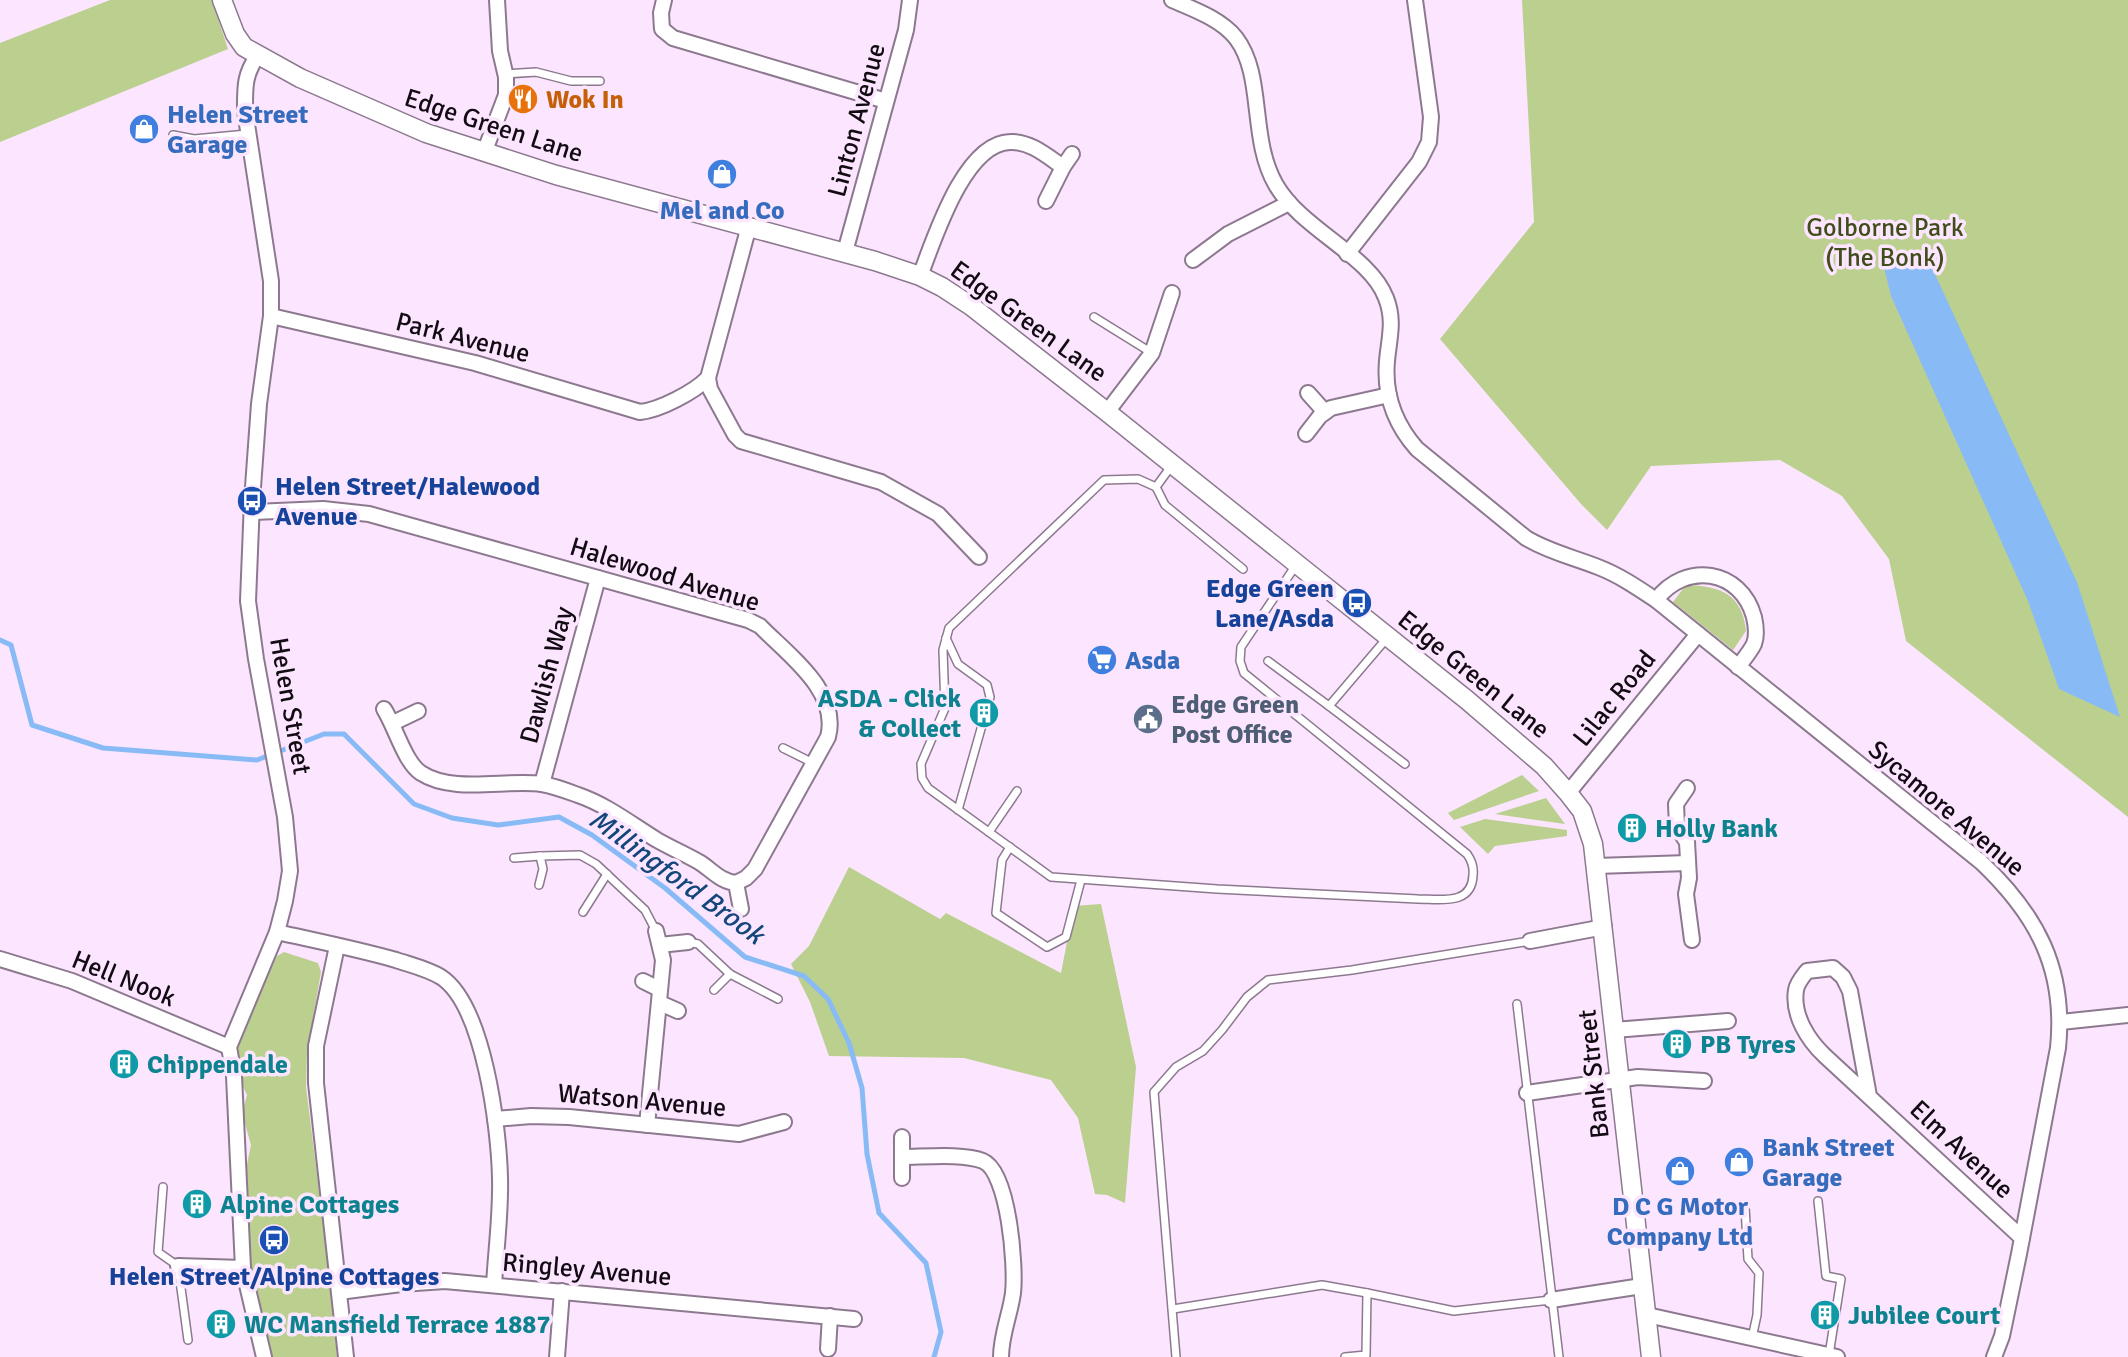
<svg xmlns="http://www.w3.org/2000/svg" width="2128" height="1357" viewBox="0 0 2128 1357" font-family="Signika,sans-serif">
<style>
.green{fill:#bbcf8f}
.water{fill:#88bbf6}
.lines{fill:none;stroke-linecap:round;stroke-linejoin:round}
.stream{stroke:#88bbf6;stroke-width:5}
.service-casing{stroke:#8d798f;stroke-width:10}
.minor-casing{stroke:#8d798f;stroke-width:18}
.tertiary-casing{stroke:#8d798f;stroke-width:21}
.service{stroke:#fff;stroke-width:7}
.minor{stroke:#fff;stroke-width:14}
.tertiary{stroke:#fff;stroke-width:18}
.labels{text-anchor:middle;stroke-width:7;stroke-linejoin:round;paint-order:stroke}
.food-label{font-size:26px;font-weight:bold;fill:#c56008;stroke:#fce5fe;text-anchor:start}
.shop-label{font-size:26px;font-weight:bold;fill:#366cbe;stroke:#fce5fe;text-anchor:start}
.street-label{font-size:26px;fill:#130b13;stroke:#fce5fe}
.park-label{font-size:26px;fill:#3f4d18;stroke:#fce5fe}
.transit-label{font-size:26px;font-weight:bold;fill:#164399;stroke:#fce5fe;text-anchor:start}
.culture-label{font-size:26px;font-weight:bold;fill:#0d838f;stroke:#fce5fe;text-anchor:start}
.service-label{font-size:26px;font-weight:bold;fill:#4e5e75;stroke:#fce5fe;text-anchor:start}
.water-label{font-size:28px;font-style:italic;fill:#13467b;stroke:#fce5fe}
</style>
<rect width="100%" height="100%" fill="#fce5fe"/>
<g class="green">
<path d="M110 0H212L228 49 0 142V43Z"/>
<path d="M1522 0H2128V817L1906 641 1889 559 1842 496 1780 460 1651 466 1607 530 1581 504 1440 339 1534 222Z"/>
<path d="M1686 585C1721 586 1742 594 1746 631L1733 650 1673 602Z"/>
<path d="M1522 775 1539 791 1454 820 1448 813Z"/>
<path d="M1546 798 1565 824 1495 814Z"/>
<path d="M1485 819 1567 830V836L1495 846 1488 854 1460 827Z"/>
<path d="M849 867 940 919 946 913 1061 973 1074 906 1101 904 1136 1067 1125 1203 1107 1195 1095 1194 1078 1118 1051 1080 964 1058 829 1056 810 1002 791 964 809 946Z"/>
<path d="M284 952 318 963 321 972 307 1053 306 1087 328 1262 337 1357H267L257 1307 255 1282 248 1266 244 1179 251 1145 242 1113 247 1095C240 1080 234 1064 236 1047 238 1024 266 978 277 956Z"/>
</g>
<path class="water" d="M1882 259H1928L2077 582 2120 717 2059 689 2028 601 1891 296Z"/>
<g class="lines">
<path class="stream" d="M0 640 11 645 32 725 103 748 257 760 324 734H344L414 804 452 818 498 825 559 817 592 835 665 888 745 957 804 976 828 999 849 1043 862 1088 867 1154 879 1213 926 1263 941 1332 934 1357"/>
<g class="service-casing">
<g id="service">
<path d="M506 74 536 72 571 81H600"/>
<path d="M173 135 194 139 247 134"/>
<path d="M1094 317 1152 353"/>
<path d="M1172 465 1156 487 1138 479 1104 480 949 628 943 650 945 708 921 764 922 778 928 788 1051 877 1217 889 1418 899C1440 899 1472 906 1473 875 1474 867 1472 861 1467 854L1244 673 1240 661 1241 647 1296 565"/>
<path d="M1156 487 1165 505 1243 569"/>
<path d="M946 638 958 664 987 685 990 697 958 810"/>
<path d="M1387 638 1329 706 1405 764"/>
<path d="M1268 661 1329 706"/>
<path d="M783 748 813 763"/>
<path d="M989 832 1017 791"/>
<path d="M1010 847 1002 860 996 913 1047 947 1066 937 1081 880"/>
<path d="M514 858 540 856"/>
<path d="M539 885 543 869 540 856 580 855 596 864 645 910 656 931"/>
<path d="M583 912 607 874"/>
<path d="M688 942 698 944 730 974 778 999"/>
<path d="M714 990 730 974"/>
<path d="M1517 1004 1559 1357"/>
<path d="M163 1187 158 1252 178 1266 188 1340"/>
<path d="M1818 1201 1826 1276 1841 1279 1829 1355"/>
<path d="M1745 1207 1748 1259 1759 1273 1757 1315 1752 1338"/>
<path d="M1173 1309 1322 1285 1367 1293"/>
<path d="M1176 1357 1154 1092 1176 1067 1203 1051 1222 1030 1247 997 1268 980 1352 970 1530 941"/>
<path d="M1345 1357 1366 1355 1367 1293 1454 1311 1551 1300"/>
</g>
</g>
<g class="minor-casing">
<g id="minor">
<path d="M664 0 661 13 662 29 673 38 886 101"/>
<path d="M1172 0C1193 9 1221 19 1236 38 1265 76 1249 139 1276 185 1302 230 1370 255 1386 298 1395 321 1389 338 1387 361 1384 394 1395 424 1417 449L1526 538C1549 552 1573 557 1598 567 1619 575 1638 588 1656 600L1981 862C2037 915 2066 969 2058 1048L2019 1254 2002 1336 1994 1357"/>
<path d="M258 55C244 75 245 87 245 111L271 281V316L259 404 252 501 248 601 256 659 285 817 290 871 285 901 277 932 229 1047 234 1076 243 1268 264 1357"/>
<path d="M484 153 506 95V77L500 51 497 0"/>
<path d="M1046 201 1063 167 1072 154"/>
<path d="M749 226 708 378 710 389 735 435 741 441 881 482 938 514 979 557"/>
<path d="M845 252 906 30 910 0"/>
<path d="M1347 254 1419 162 1429 142 1431 117 1415 0"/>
<path d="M1193 260 1228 234 1289 203"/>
<path d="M920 276C934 240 964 143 1010 142 1030 141 1047 156 1063 167"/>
<path d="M271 316 475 363 640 412C660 410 694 392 708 378"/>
<path d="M1308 393 1325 412"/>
<path d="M1107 412 1152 353 1172 293"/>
<path d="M1306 434 1320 416 1331 408 1389 395"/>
<path d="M252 512 323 509 369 514 748 620 760 626C788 655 840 691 828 737L755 869 746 878 736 883"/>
<path d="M1656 600C1685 561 1741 569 1754 617 1756 626 1757 636 1754 644 1750 652 1743 660 1738 667"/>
<path d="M384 709C395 726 405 763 421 773 453 794 506 779 542 784 554 786 567 791 578 795 607 805 631 824 657 840 671 848 685 854 699 862 712 870 721 882 736 883L741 909"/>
<path d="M393 723 418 711"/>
<path d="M542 784 598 578"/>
<path d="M1687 788 1676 804 1677 827 1687 842 1689 878 1686 894 1692 940"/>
<path d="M1568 793 1698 634"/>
<path d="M1596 866 1688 863"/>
<path d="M277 932C317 941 357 949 396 960 411 965 428 969 441 977 484 1005 499 1129 500 1178 501 1214 496 1249 494 1285"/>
<path d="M1530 941 1604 927"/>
<path d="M660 945 688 942"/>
<path d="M337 946 316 1046V1083L346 1357"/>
<path d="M0 959 72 981 229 1047"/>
<path d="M643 981 659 989"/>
<path d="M660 1003 678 1011"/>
<path d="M2061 1022 2128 1015"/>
<path d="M1614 1030 1728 1021"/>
<path d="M1527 1093 1638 1077 1704 1081"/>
<path d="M1869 1096 1850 991 1843 977 1833 968 1807 971C1803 976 1797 983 1796 990 1792 1015 1808 1040 1825 1056L2022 1238"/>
<path d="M495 1119 531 1116 569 1117 739 1134 784 1122"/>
<path d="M647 1125 663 960 656 931"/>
<path d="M902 1157C924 1157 963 1153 983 1161 1009 1172 1016 1267 1013 1293 1010 1315 1001 1335 1001 1357"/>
<path d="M902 1178V1137"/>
<path d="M178 1266 243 1268"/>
<path d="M339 1292 401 1284 445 1281 854 1319"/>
<path d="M1551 1300 1642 1286"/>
<path d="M1647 1315 1837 1357"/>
<path d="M828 1349 830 1316"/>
<path d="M557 1357 562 1291"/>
</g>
</g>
<g class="tertiary-casing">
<path id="tertiary" d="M222 0 235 34 244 47 300 78 426 133 556 175 875 261 920 276 942 287 971 306 1107 412 1467 700 1544 766 1568 793 1582 811 1593 844 1651 1357"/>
</g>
<use href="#service" class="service"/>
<use href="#minor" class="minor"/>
<use href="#tertiary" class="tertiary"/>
</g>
<defs>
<g id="restaurant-disc" transform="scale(1.575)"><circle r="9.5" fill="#e8710a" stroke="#fce5fe"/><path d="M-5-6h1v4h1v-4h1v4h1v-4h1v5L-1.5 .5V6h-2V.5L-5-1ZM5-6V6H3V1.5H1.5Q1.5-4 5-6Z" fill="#fff"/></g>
<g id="shop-disc" transform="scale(1.575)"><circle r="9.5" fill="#3f7fe0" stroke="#fce5fe"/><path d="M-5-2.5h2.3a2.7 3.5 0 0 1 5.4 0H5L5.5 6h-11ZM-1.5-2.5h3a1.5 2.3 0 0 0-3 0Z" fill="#fff"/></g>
<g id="bus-disc" transform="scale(1.575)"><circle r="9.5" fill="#1a4fb4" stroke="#fce5fe"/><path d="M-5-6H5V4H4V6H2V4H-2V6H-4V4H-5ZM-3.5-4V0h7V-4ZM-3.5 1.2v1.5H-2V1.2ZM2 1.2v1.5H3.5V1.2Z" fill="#fff"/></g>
<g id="supermarket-disc" transform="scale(1.575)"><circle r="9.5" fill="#3f7fe0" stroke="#fce5fe"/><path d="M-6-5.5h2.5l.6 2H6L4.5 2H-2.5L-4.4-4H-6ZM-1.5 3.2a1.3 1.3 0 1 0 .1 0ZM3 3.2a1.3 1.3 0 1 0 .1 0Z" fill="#fff"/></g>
<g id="building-disc" transform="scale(1.575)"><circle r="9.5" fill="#0f9aa8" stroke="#fce5fe"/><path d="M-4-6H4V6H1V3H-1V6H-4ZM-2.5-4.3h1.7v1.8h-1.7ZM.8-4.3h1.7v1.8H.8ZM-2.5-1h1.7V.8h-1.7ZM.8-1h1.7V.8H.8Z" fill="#fff"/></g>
<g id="civic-disc" transform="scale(1.575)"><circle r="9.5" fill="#5c6f8a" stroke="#fce5fe"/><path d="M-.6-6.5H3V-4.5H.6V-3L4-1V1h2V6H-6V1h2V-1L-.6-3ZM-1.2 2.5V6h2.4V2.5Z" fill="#fff"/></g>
</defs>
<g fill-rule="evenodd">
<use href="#restaurant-disc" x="523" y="99"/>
<use href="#shop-disc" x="144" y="129"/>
<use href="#shop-disc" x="722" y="174"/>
<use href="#bus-disc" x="252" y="501"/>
<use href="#bus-disc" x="1357" y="603"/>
<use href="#supermarket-disc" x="1102" y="660"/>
<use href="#building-disc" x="984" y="713"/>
<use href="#civic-disc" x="1148" y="719"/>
<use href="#building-disc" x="1632" y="828"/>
<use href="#building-disc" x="1677" y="1044"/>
<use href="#building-disc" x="124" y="1064"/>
<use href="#shop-disc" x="1739" y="1162"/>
<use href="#shop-disc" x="1680" y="1171"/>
<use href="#building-disc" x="197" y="1204"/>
<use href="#bus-disc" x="274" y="1240"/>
<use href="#building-disc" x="1825" y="1315"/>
<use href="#building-disc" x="221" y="1324"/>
</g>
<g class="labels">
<g class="food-label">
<text x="546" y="108">Wok In</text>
</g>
<g class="shop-label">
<text x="167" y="123">Helen Street<tspan x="167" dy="30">Garage</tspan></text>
<text x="722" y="219" text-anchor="middle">Mel and Co</text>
<text x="1125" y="669">Asda</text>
<text x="1762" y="1156">Bank Street<tspan x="1762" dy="30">Garage</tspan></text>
<text x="1680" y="1215" text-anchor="middle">D C G Motor<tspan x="1680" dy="30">Company Ltd</tspan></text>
</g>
<g class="street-label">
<text transform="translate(856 120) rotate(-75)" y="9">Linton Avenue</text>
<text transform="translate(494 125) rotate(18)" y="9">Edge Green Lane</text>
<text transform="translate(1029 321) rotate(36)" y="9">Edge Green Lane</text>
<text transform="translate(463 337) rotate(14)" y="9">Park Avenue</text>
<text transform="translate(665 574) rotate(17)" y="9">Halewood Avenue</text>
<text transform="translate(1474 674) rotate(39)" y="9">Edge Green Lane</text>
<text transform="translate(546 675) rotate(-75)" y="9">Dawlish Way</text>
<text transform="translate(1614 698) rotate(-51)" y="9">Lilac Road</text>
<text transform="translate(291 706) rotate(80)" y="9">Helen Street</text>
<text transform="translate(1947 808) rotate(40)" y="9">Sycamore Avenue</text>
<text transform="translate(124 978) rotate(22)" y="9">Hell Nook</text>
<text transform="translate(1593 1074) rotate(-96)" y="9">Bank Street</text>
<text transform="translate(642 1100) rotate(5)" y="9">Watson Avenue</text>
<text transform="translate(1962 1149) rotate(43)" y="9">Elm Avenue</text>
<text transform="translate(587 1269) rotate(5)" y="9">Ringley Avenue</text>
</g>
<g class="park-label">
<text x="1885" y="236">Golborne Park<tspan x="1885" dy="30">(The Bonk)</tspan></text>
</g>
<g class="transit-label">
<text x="275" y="495">Helen Street/Halewood<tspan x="275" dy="30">Avenue</tspan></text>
<text x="1334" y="597" text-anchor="end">Edge Green<tspan x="1334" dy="30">Lane/Asda</tspan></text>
<text x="274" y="1285" text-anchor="middle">Helen Street/Alpine Cottages</text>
</g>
<g class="culture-label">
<text x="961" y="707" text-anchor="end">ASDA - Click<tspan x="961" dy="30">&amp; Collect</tspan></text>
<text x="1655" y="837">Holly Bank</text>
<text x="1700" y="1053">PB Tyres</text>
<text x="147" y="1073">Chippendale</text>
<text x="220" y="1213">Alpine Cottages</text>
<text x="1848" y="1324">Jubilee Court</text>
<text x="244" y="1333">WC Mansfield Terrace 1887</text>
</g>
<g class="service-label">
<text x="1171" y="713">Edge Green<tspan x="1171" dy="30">Post Office</tspan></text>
</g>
<g class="water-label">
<text transform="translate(677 876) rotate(36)" y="10">Millingford Brook</text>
</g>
</g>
</svg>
